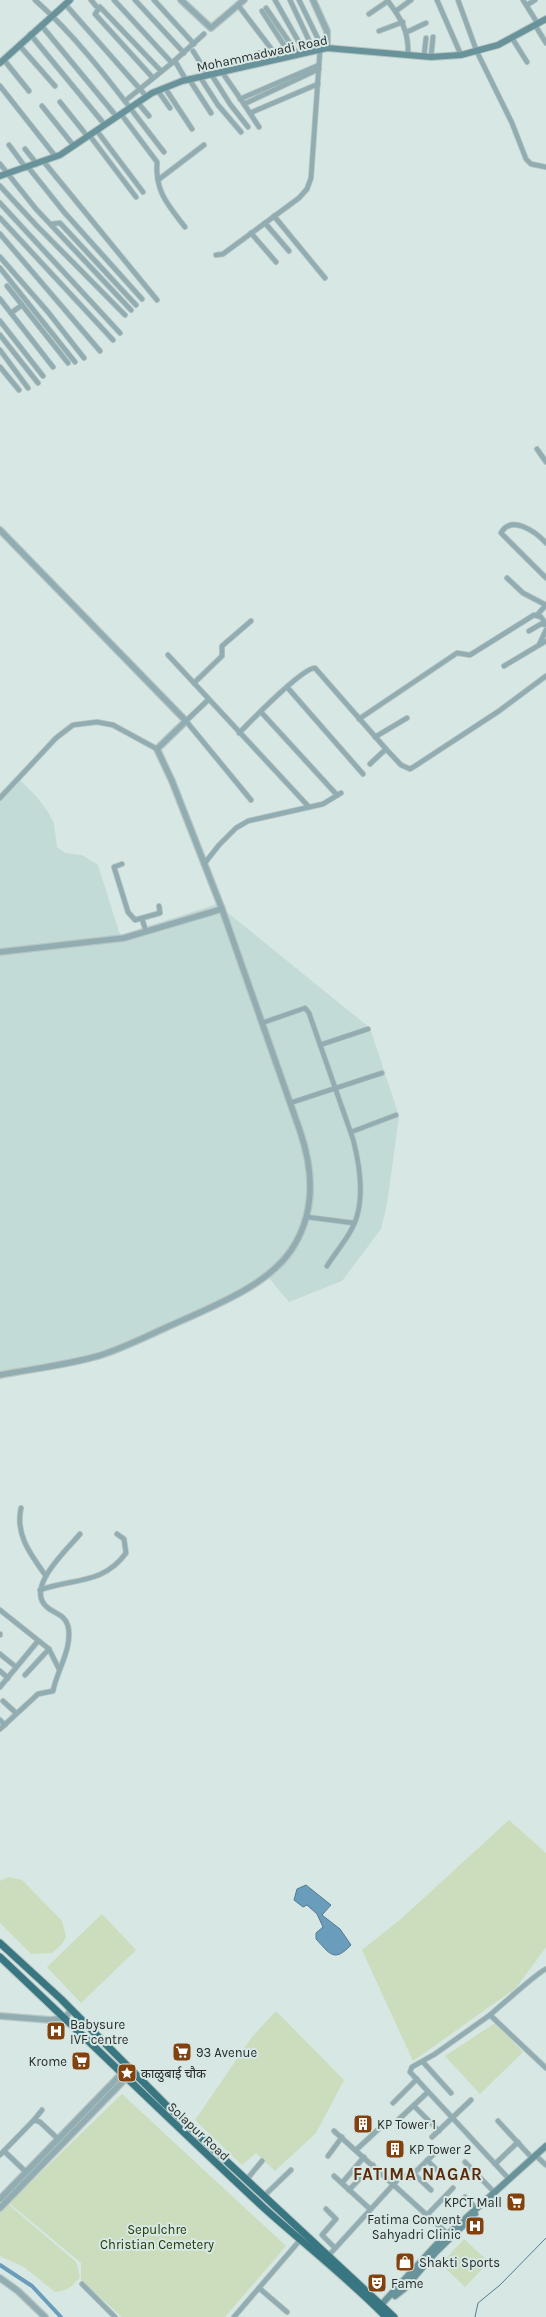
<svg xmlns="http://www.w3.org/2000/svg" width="546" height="2317" viewBox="0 0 546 2317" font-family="Karla,'Noto Sans Devanagari',sans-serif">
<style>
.built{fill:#c3dbd7}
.green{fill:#cbddbd}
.water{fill:#6a9cbb;stroke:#567a90}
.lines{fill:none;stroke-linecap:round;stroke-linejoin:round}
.stream{stroke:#567a90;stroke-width:1}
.canal{stroke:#6a9cbb;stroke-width:4}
.minor-casing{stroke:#b7c5c3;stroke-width:6}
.tertiary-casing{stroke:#b7c5c3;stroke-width:8}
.secondary-casing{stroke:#b7c5c3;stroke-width:8}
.trunk-casing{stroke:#b7c5c3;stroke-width:9}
.minor{stroke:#91adb2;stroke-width:4.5}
.tertiary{stroke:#91adb2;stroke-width:5.5}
.secondary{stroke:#68939a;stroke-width:6}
.trunk{stroke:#387682;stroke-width:7}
.labels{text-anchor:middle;stroke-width:4;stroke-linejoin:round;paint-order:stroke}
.street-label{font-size:13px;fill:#272c2b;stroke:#d7e7e4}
.poi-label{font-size:13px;fill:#272c2b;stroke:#d7e7e4;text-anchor:start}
.park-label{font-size:13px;fill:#213904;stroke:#d7e7e4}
.district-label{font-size:17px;font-weight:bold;letter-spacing:1px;fill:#5a2c0b;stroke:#d7e7e4}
</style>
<rect width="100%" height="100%" fill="#d7e7e4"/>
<path class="built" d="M16 776 37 797 48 812 54 823 57 847 65 853 82 855 98 865 120 935 217 904 370 1028 399 1116 387 1204 381 1229 342 1281 289 1302 268 1277 249 1289 100 1358 0 1379V793Z"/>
<g class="green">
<path d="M509 1820 546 1853V1947L516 1988 413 2061 362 1950 402 1918Z"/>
<path d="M9 1877 22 1880 62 1921 66 1937 62 1944 52 1953 31 1954 0 1923V1881Z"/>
<path d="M102 1914 136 1950 81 2003 47 1967Z"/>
<path d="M276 2011 344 2080 316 2133 275 2171 256 2153 242 2165 195 2120 252 2037Z"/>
<path d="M495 2023 523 2052 480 2094 445 2056Z"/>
<path d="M122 2094 286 2246 225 2317H122L81 2280V2263L9 2203Z"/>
<path d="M8 2204 76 2262 80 2277C72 2287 67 2291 55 2292L24 2267 0 2256V2212Z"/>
<path d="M464 2239 489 2262 465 2287 441 2264Z"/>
</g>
<path class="water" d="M306 1885 331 1905 322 1915 340 1929 351 1945C334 1963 330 1954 316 1939V1933L323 1927 317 1914 307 1905 303 1907 294 1900 297 1889Z"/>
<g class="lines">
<path class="stream" d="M475 2317 478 2303 500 2285 546 2238"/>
<path class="canal" d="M0 2265 32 2286 61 2317"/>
<g class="minor-casing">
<g id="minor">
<path d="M35 0C84 43 124 101 164 152"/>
<path d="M91 0 96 6"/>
<path d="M114 0 172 63"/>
<path d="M135 0 184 53"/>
<path d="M154 0 194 44"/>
<path d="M275 0 305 53"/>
<path d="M290 0 314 51"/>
<path d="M299 0 323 49"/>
<path d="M387 0C401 18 409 31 408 55"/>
<path d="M437 0 461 55"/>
<path d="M458 0 477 52 512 123 526 159 531 164 546 167"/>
<path d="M523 0 538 24"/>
<path d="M65 4 147 97"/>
<path d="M238 5 279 59"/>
<path d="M527 5 535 0"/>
<path d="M266 8 298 55"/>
<path d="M262 11 291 56"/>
<path d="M396 11 411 0"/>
<path d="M369 14 388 1"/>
<path d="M41 25 117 117"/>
<path d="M535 25 546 43"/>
<path d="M379 31 403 22"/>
<path d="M407 32 426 23"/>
<path d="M30 34 105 125"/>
<path d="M512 38 527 62"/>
<path d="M19 45 55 86"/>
<path d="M193 51 208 75"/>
<path d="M259 53 266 62"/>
<path d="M424 56 426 38"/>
<path d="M431 57 433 37"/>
<path d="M4 60 29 91"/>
<path d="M175 61 186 80"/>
<path d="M222 72 244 104 319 69"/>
<path d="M211 74 230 104 248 127"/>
<path d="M200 77 218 105 241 132"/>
<path d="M153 78 95 14 100 7 161 71"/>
<path d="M189 79 211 113"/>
<path d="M0 86 56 157"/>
<path d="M165 88 192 129"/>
<path d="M158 91 170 108"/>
<path d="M240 99 319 65"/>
<path d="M125 101 172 63 204 34"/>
<path d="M60 102 88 137"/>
<path d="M138 103 149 116"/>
<path d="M244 104 259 127"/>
<path d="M42 106 74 146"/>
<path d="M250 113 318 84"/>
<path d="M121 114 157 162C155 192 168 205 185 227"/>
<path d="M97 131 143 192"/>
<path d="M90 136 136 197"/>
<path d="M9 145 26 168"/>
<path d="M25 149 37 164"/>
<path d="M44 162 157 300"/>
<path d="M0 164 36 209 131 310"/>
<path d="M28 167 64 212 142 299"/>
<path d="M158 180 204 145"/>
<path d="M0 186 36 225 125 315"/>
<path d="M0 203 120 333"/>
<path d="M274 216 325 278"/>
<path d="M0 218 113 340"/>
<path d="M265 223 289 251"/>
<path d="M51 224 60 223 136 305"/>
<path d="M251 233 276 262"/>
<path d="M0 234 100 351"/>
<path d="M216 255 223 254 299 198 307 189 311 178 320 50"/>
<path d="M0 257 48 312 84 358"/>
<path d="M0 268 75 362"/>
<path d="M7 286 68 363"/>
<path d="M0 299 53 367"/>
<path d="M11 313 22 305"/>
<path d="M0 321 43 376"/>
<path d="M0 335 38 383"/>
<path d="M0 350 28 388"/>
<path d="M0 367 19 390"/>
<path d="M537 449 546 462"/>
<path d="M546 543C536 532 511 514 501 533L546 578"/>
<path d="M507 578 523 593 546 605"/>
<path d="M538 614 546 605"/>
<path d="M529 631 541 624 546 625"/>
<path d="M539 645 546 630"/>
<path d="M168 655 309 807"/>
<path d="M504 666 546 641"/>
<path d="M194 683 222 656V646L251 621"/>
<path d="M287 687 363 774"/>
<path d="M208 700 186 721 251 800"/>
<path d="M261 712 337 795"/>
<path d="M359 719 457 653 470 655 534 615 541 617 546 624"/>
<path d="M239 733C251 721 302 668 315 668L386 749"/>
<path d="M375 737 407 718"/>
<path d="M370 764 386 749 401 765 410 769 415 766 499 711 546 676"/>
<path d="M0 798 56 738 73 725 97 722 113 725 157 749"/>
<path d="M122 864 114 867 128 912 135 920 160 913 159 906"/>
<path d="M204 864 219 845 236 828 248 821 323 804 341 793"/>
<path d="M142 919 146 931"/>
<path d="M262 1023 305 1008 309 1013 353 1139C359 1162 364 1192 357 1216 352 1234 337 1250 327 1266"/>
<path d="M320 1045 368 1029"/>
<path d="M290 1103 382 1073"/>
<path d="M351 1132 396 1115"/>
<path d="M307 1217 354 1223"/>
<path d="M21 1508C15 1535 31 1555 46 1576"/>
<path d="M40 1590C72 1578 103 1585 126 1553L124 1539 117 1534"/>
<path d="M0 1610 49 1649 59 1669"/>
<path d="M0 1634V1635"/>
<path d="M0 1654 16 1667"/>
<path d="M0 1671 8 1678"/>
<path d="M25 1675 49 1649"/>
<path d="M0 1687 38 1641"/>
<path d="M3 1701 16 1713"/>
<path d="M0 1720 5 1725"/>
<path d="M0 1729 38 1694 53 1691C57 1670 73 1648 68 1626 65 1615 56 1614 48 1608 23 1589 67 1550 80 1534"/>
<path d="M546 1969C541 1970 498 2008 490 2015L546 2068"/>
<path d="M490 2015 435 2054 412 2067 410 2072 509 2179"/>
<path d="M423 2062 451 2093"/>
<path d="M393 2103 417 2079"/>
<path d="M414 2106 439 2131"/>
<path d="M34 2120 42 2110"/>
<path d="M397 2121 428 2092"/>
<path d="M498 2121 532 2158"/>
<path d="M334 2131 450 2236"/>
<path d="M432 2137 471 2100"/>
<path d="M356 2150 383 2125"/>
<path d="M4 2151 26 2172"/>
<path d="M0 2155 34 2120 40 2122 58 2139"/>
<path d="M535 2155 546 2165"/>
<path d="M328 2156 342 2137"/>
<path d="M427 2160 440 2173"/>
<path d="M465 2162 494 2192"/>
<path d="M495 2164 518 2142"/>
<path d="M414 2174 431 2190"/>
<path d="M334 2176 370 2209"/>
<path d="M247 2179 262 2161"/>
<path d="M342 2183 364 2157"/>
<path d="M349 2190 373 2165"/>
<path d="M265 2195 291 2170"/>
<path d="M465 2197 476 2208"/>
<path d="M326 2209 336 2219 322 2235 335 2248"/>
<path d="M427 2215 453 2188"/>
<path d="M329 2255 402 2175 409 2178 438 2150"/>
<path d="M82 2284 115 2317"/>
<path d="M259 2288 287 2312"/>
<path d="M234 2317 301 2239"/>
</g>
</g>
<g class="tertiary-casing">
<g id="tertiary">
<path d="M181 0 211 28 244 0"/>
<path d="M313 0 327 31V48"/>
<path d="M0 530 186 721 157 749 172 781 222 909 300 1131C313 1169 316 1208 295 1244 272 1286 206 1309 165 1328 143 1338 121 1349 98 1356 66 1365 32 1369 0 1375"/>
<path d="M0 952 124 938 222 909"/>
<path d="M0 2016 51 2020 64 2018 72 2010"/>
<path d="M0 2199 128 2067"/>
<path d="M0 2208 132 2072"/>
<path d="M0 2278 18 2291 45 2317"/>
</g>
</g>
<g class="secondary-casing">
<g id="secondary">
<path d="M0 63 70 0"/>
<path d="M0 176 60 155 152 93 182 81 327 48 431 57 461 55 498 45 546 19"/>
<path d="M395 2296 404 2289 436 2252 475 2214"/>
<path d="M381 2305 436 2245 546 2146"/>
</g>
</g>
<g class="trunk-casing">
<g id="trunk">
<path d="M0 1943 61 1999 165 2104 394 2317"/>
<path d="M0 1957C88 2040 175 2125 264 2208 304 2244 348 2278 386 2317"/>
</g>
</g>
<use href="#minor" class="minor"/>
<use href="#tertiary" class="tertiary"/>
<use href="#secondary" class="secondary"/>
<use href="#trunk" class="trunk"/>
</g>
<defs>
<g id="hospital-square" transform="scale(1)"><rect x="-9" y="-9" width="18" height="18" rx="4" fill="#83410d" stroke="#d7e7e4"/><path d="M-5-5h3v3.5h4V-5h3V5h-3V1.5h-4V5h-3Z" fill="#fff"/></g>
<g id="supermarket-square" transform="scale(1)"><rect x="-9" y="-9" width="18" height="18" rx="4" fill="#83410d" stroke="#d7e7e4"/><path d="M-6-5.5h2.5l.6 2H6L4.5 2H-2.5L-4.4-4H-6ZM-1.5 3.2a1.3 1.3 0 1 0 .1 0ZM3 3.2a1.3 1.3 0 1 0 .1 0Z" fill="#fff"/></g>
<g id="sight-square" transform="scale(1)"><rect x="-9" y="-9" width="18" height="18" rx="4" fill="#83410d" stroke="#d7e7e4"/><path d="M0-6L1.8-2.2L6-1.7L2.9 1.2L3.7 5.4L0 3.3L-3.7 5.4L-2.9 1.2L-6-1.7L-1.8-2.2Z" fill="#fff"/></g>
<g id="building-square" transform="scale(1)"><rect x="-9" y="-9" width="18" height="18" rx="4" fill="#83410d" stroke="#d7e7e4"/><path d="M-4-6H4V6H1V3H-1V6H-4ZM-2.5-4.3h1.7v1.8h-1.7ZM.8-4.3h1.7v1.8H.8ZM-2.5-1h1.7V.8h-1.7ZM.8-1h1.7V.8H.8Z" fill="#fff"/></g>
<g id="shop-square" transform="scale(1)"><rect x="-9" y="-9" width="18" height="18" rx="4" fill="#83410d" stroke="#d7e7e4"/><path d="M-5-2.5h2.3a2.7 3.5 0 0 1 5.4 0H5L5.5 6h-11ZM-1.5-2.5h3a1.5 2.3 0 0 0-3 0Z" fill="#fff"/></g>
<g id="theatre-square" transform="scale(1)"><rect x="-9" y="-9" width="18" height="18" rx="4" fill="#83410d" stroke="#d7e7e4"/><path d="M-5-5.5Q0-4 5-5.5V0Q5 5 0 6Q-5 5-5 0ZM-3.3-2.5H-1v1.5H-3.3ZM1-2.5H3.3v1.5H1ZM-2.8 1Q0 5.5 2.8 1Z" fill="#fff"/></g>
</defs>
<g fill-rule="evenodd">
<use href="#hospital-square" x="56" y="2031"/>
<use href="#supermarket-square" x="182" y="2052"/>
<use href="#supermarket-square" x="81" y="2061"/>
<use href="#sight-square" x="127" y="2073"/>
<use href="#building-square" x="363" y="2124"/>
<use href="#building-square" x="395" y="2149"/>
<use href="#supermarket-square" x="516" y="2202"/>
<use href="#hospital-square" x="475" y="2226"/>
<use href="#shop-square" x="405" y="2262"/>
<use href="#theatre-square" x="377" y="2283"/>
</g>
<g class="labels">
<g class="street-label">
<text transform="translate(262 53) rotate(-12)" y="5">Mohammadwadi Road</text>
<text transform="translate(199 2131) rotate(43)" y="5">Solapur Road</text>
</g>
<g class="poi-label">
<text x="70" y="2029">Babysure<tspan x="70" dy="15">IVF centre</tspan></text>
<text x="196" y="2057">93 Avenue</text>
<text x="67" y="2066" text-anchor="end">Krome</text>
<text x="141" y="2078">काळुबाई चौक</text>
<text x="377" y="2129">KP Tower 1</text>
<text x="409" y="2154">KP Tower 2</text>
<text x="502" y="2207" text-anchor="end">KPCT Mall</text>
<text x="461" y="2224" text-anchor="end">Fatima Convent<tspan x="461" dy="15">Sahyadri Clinic</tspan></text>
<text x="419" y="2267">Shakti Sports</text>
<text x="391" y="2288">Fame</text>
</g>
<g class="park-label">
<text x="157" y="2234">Sepulchre<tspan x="157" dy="15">Christian Cemetery</tspan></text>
</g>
<g class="district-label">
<text x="418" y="2180">FATIMA NAGAR</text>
</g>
</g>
</svg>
